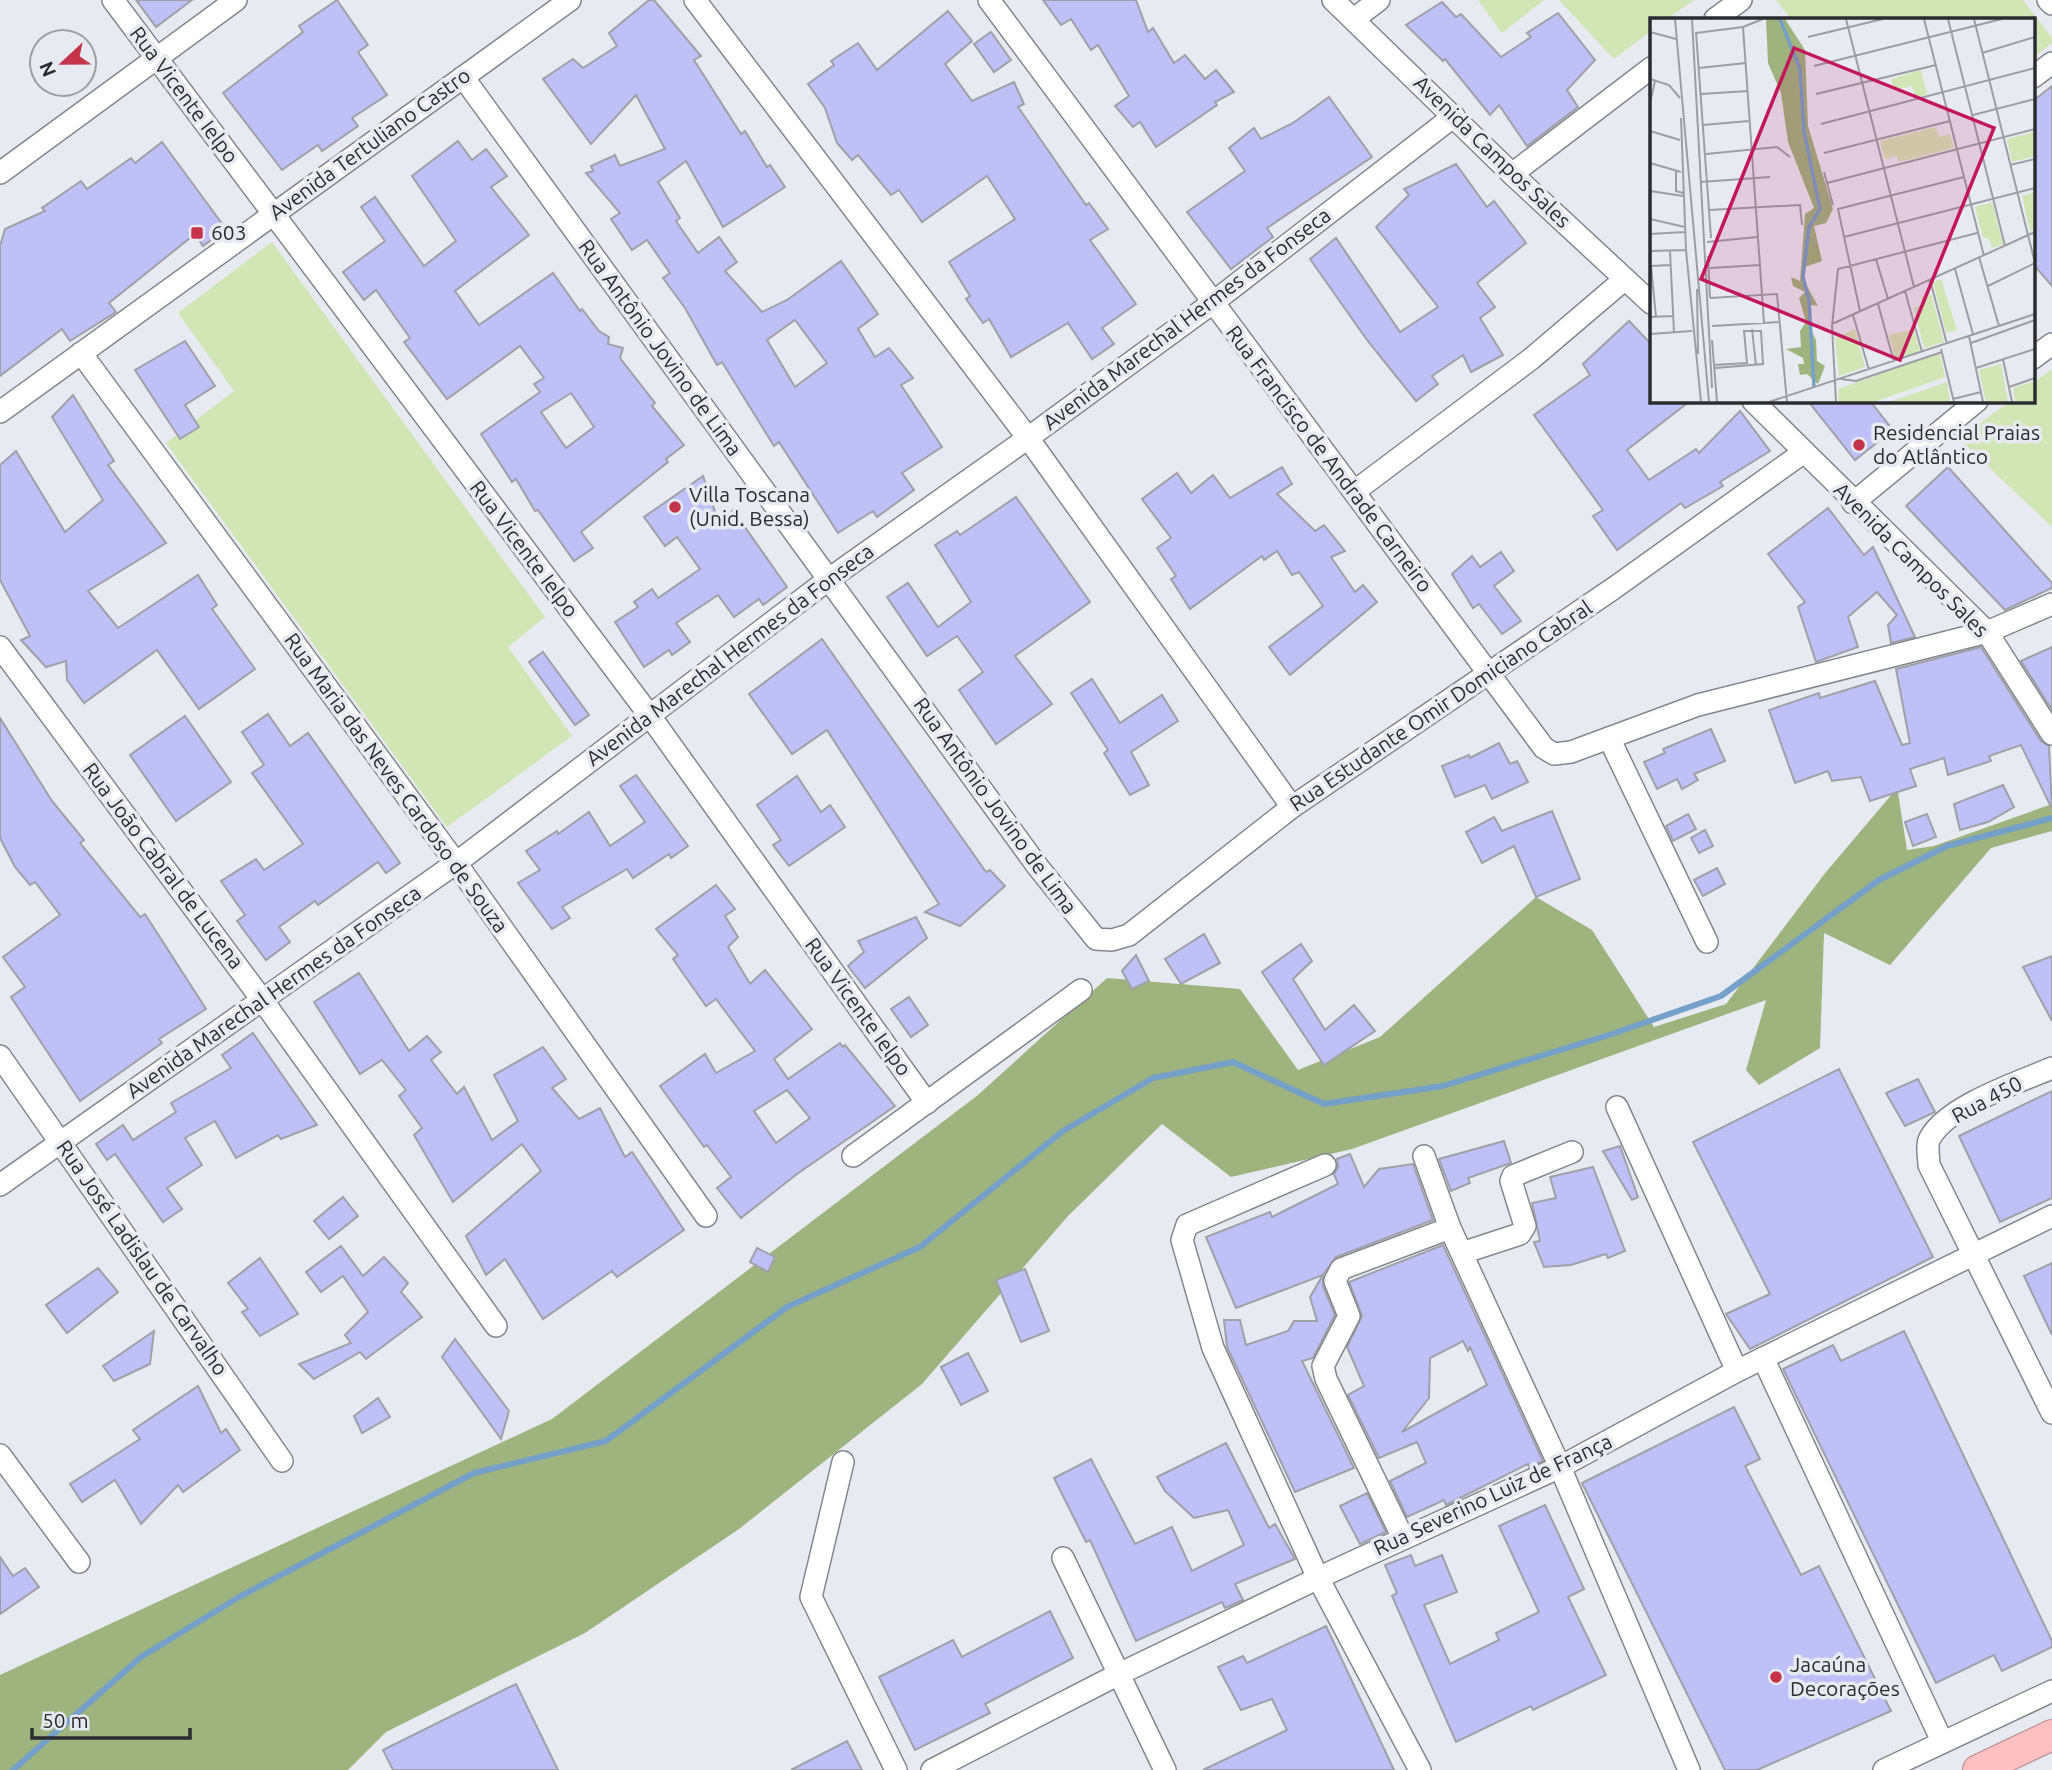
<svg xmlns="http://www.w3.org/2000/svg" width="2052" height="1770" viewBox="0 0 2052 1770" font-family="Ubuntu,sans-serif">
<style>
.green{fill:#d2e5b5}
.forest{fill:#9eb37d}
.lines{fill:none;stroke-linecap:round;stroke-linejoin:round}
.stream{stroke:#74a0ca;stroke-width:6}
.building{fill:#bec0f7;stroke:#a0a0a8;stroke-width:2;fill-rule:evenodd}
.minor-casing{stroke:#85878e;stroke-width:24}
.highway-casing{stroke:#b48c8d;stroke-width:32}
.minor{stroke:#fff;stroke-width:21}
.highway{stroke:#fdbfbf;stroke-width:30}
.poi-dot{fill:#c5344a;stroke:#e8eaf2;stroke-width:2.5}
.labels{text-anchor:middle;stroke-width:7;stroke-linejoin:round;paint-order:stroke}
.street-label{font-size:21px;fill:#2b2c2f;stroke:#e8eaf2}
.poi-label{font-size:21px;fill:#2b2c2f;stroke:#e8eaf2;text-anchor:start}
.inset-river{fill:none;stroke:#74a0ca;stroke-width:3.5}
.inset-road{fill:none;stroke:#9c9ea4;stroke-width:2}
.view{fill:#c2185b;fill-opacity:0.15;stroke:#c2185b;stroke-width:3.5}
.inset-edge{fill:none;stroke:#2b2c2f;stroke-width:3.5}
</style>
<rect width="100%" height="100%" fill="#e8eaf2"/>
<g class="green">
<path d="M1478 0H1544L1502 33Z"/>
<path d="M1559 0H1694L1667 19H1651V31L1614 59Z"/>
<path d="M1776 0H2023L2052 38V43L2033 58V19H1791Z"/>
<path d="M272 242 545 617 508 647 572 736 447 827 166 443 234 391 178 313Z"/>
<path d="M2052 369V527L1959 439 2010 401H2033V383Z"/>
</g>
<path class="forest" d="M1893 793H1898L1907 850 1934 846 2052 804V831L1991 848 1890 965 1824 933 1820 1048 1759 1085 1746 1070 1766 1000 1352 1149 1231 1177 1162 1124 1068 1216 922 1384 739 1529 585 1633 386 1732 348 1770H0V1675L552 1419 978 1095 1107 978 1240 989 1298 1070 1380 1037 1536 897 1592 930 1654 1027 1726 1004 1826 872Z"/>
<g class="lines">
<path class="stream" d="M13 1770 141 1657 239 1597 474 1473 606 1441 787 1307 920 1247 1063 1131 1153 1078 1233 1062 1324 1104 1443 1086 1612 1034 1721 996 1879 880 1947 846 2052 818"/>
</g>
<g class="building">
<path d="M136 0H192L156 27Z"/>
<path d="M337 0 368 45 358 52 387 95 352 118 358 126 322 151 318 145 282 170 223 93 303 32 299 26Z"/>
<path d="M649 0H654L701 56 694 60 741 134 745 131 767 167 770 165 785 187 723 227 686 161 658 182 680 218 676 221 698 253 719 237 737 262 725 271 762 312 787 300 841 261 878 314 858 329 875 357 889 348 913 378 901 385 942 447 902 473 914 490 877 517 873 511 838 533 779 442 774 446 722 362 717 365 685 308 663 278 670 273 647 240 632 250 611 219 620 213 586 173 593 171 591 166 615 155 620 166 665 149 636 95 591 144 543 79 573 59 583 68 617 46 609 33ZM795 320 827 363 795 387 767 340Z"/>
<path d="M1043 0H1136L1148 32 1153 28 1174 63 1185 55 1205 79 1216 70 1234 92 1215 102 1217 105 1156 147 1140 122 1133 127 1115 106 1129 96 1098 45 1091 50 1071 19 1061 25Z"/>
<path d="M1442 2 1456 17 1461 14 1501 57 1531 37 1527 33 1558 13 1595 60 1567 90 1578 107 1527 146 1499 105 1490 115 1445 59 1443 61 1406 25Z"/>
<path d="M948 11 972 41 945 64 972 101 1014 82 1024 104 1018 107 1086 205 1089 203 1108 229 1090 240 1136 304 1102 328 1114 344 1092 359 1068 323 1011 357 989 319 983 323 966 299 970 296 949 262 1015 219 987 176 922 222 899 190 891 195 858 155 852 160 837 143 825 108 808 84 834 65 831 61 858 43 877 70Z"/>
<path d="M991 32 1011 60 994 72 974 44Z"/>
<path d="M2052 86V286L2033 264V101Z"/>
<path d="M1329 97 1372 157 1267 228 1273 237 1231 269 1187 212 1245 171 1229 148 1254 128 1261 139 1293 123Z"/>
<path d="M458 141 472 160 486 149 507 176 491 187 529 235 455 291 479 325 553 273 580 311 582 309 599 331 609 337 608 344 623 348 620 358 655 403 652 406 684 445 666 459 668 462 581 532 593 548 574 561 538 510 535 511 516 479 512 482 481 434 540 392 534 384 544 378 520 346 447 399 404 342 410 338 376 290 364 300 343 272 385 241 361 207 375 197 424 266 456 241 412 176ZM571 393 594 427 566 448 541 412Z"/>
<path d="M162 142 226 229 203 246 195 234 109 303 116 312 70 341 62 329 0 376V246L5 229 45 211 42 208 81 181 87 189 131 158 135 163Z"/>
<path d="M1456 164 1487 207 1494 201 1526 243 1477 283 1495 307 1480 318 1503 355 1471 372 1463 355 1432 376 1438 384 1416 401 1367 340 1310 259 1336 238 1400 332 1438 307 1376 227 1409 195 1404 189Z"/>
<path d="M1629 321 1651 344V401H1690L1627 450 1649 480 1696 449 1699 453 1740 411 1770 451 1720 482 1723 486 1685 508 1681 503 1617 550 1593 516 1603 510 1534 415 1590 375 1583 364Z"/>
<path d="M185 341 215 386 185 405 199 427 180 439 135 370Z"/>
<path d="M73 395 114 461 108 465 166 543 88 591 118 628 198 575 217 605 212 609 255 669 199 709 157 650 84 703 67 680 66 661 46 667 21 640 30 636 0 580V465L16 451 65 532 103 500 52 417Z"/>
<path d="M1808 401H1870L1893 430 1855 460Z"/>
<path d="M1282 467 1292 484 1277 494 1315 531 1324 525 1345 551 1331 557 1355 592 1363 585 1377 602 1290 675 1269 647 1323 606 1299 572 1292 575 1277 551 1264 560 1262 556 1190 609 1171 579 1176 576 1157 548 1171 538 1142 499 1177 473 1191 493 1213 475 1230 498Z"/>
<path d="M1948 467 2052 583V588L2005 610 1906 506Z"/>
<path d="M703 476 720 526 733 510 787 587 763 605 759 599 734 617 718 595 676 623 690 642 672 655 669 650 644 667 615 622 638 607 634 602 652 589 658 598 700 569 677 537 665 546 644 517Z"/>
<path d="M1016 497 1090 602 1015 656 1052 704 996 744 959 690 983 672 957 636 927 656 887 597 908 583 938 627 971 602 935 545 957 531 960 535Z"/>
<path d="M1828 508 1864 555 1873 547 1915 637 1891 643 1888 625 1897 615 1877 592 1848 617 1858 647 1816 662 1798 607 1805 602 1768 554Z"/>
<path d="M1501 552 1514 571 1494 586 1521 621 1502 634 1479 604 1473 608 1452 574 1472 556 1480 567Z"/>
<path d="M822 639 986 872 990 870 1005 886 960 926 925 912 939 904 827 730 792 754 749 694Z"/>
<path d="M1981 647 2041 741 2049 746 2052 809 2021 745 1989 756 1991 761 1948 775 1944 758 1910 769 1916 786 1870 801 1861 777 1832 781 1828 771 1795 783 1769 710 1819 693 1820 698 1875 681 1902 745 1910 743 1896 669Z"/>
<path d="M2052 647V710L2021 661Z"/>
<path d="M543 652 589 715 575 725 529 662Z"/>
<path d="M1092 679 1120 723 1162 695 1178 721 1131 752 1149 785 1130 795 1104 753 1108 750 1071 693Z"/>
<path d="M268 714 290 746 308 733 400 863 386 873 378 862 318 905 315 901 279 927 290 942 266 960 237 921 245 915 221 881 256 859 264 870 303 844 252 773 264 765 242 732Z"/>
<path d="M185 716 231 782 176 821 130 755Z"/>
<path d="M0 718 52 801 84 840 80 843 140 917 145 914 206 1009 159 1039 162 1043 80 1101 11 997 25 987 3 957 60 915 35 882 30 885 15 867 0 838Z"/>
<path d="M1711 729 1725 761 1694 774 1698 780 1682 789 1677 779 1657 789 1644 762 1665 753 1663 749Z"/>
<path d="M1499 743 1510 764 1517 761 1528 782 1492 799 1485 785 1455 797 1442 766 1469 755 1470 758Z"/>
<path d="M636 775 688 846 671 858 669 854 633 878 627 869 562 907 570 918 552 929 518 883 540 870 526 851 557 831 558 834 589 812 610 846 645 822 620 786Z"/>
<path d="M797 776 821 812 830 805 845 827 789 866 773 845 781 840 757 805Z"/>
<path d="M2003 785 2014 807 1988 822 1960 830 1954 804Z"/>
<path d="M1552 811 1580 879 1536 897 1514 846 1482 863 1466 832 1494 817 1502 831Z"/>
<path d="M1688 814 1696 829 1673 841 1666 826Z"/>
<path d="M1927 814 1936 837 1913 846 1905 822Z"/>
<path d="M1705 830 1713 846 1699 853 1691 838Z"/>
<path d="M1717 868 1725 884 1703 896 1694 880Z"/>
<path d="M716 885 735 909 725 916 738 937 728 947 750 984 765 970 812 1029 774 1059 788 1079 840 1043 843 1047 845 1045 895 1106 797 1174 741 1218 717 1188 731 1177 707 1145 704 1147 660 1086 705 1054 716 1073 755 1051 716 999 706 1006 673 959 678 955 656 929ZM787 1090 810 1118 776 1143 754 1111Z"/>
<path d="M916 917 927 938 865 988 848 966 864 952 858 941Z"/>
<path d="M1204 934 1220 963 1181 984 1165 959Z"/>
<path d="M1301 944 1312 961 1293 979 1325 1030 1354 1005 1375 1031 1324 1065 1262 972Z"/>
<path d="M1136 955 1149 981 1132 989 1122 971Z"/>
<path d="M2052 956V1021L2023 967Z"/>
<path d="M359 973 409 1051 427 1036 441 1052 431 1060 457 1094 464 1087 492 1140 518 1121 494 1075 543 1047 566 1079 552 1088 579 1119 600 1108 625 1157 632 1152 684 1230 617 1277 612 1271 543 1319 505 1259 486 1275 466 1236 541 1171 522 1144 453 1202 414 1135 422 1128 399 1096 406 1090 382 1060 360 1074 314 1002Z"/>
<path d="M909 997 928 1025 911 1037 891 1009Z"/>
<path d="M253 1033 317 1125 281 1139 278 1135 236 1158 215 1121 185 1138 202 1165 167 1188 182 1209 163 1222 115 1154 107 1160 96 1144 123 1125 133 1140 176 1112 171 1103 231 1068 222 1055Z"/>
<path d="M1839 1069 1933 1257 1750 1349 1726 1314 1770 1294 1693 1142Z"/>
<path d="M1918 1079 1935 1112 1905 1126 1886 1093Z"/>
<path d="M2052 1091V1198L2000 1222 1959 1136Z"/>
<path d="M1504 1141 1511 1163 1468 1178 1470 1183 1451 1191 1439 1159Z"/>
<path d="M1620 1146 1638 1197 1632 1200 1603 1151Z"/>
<path d="M1350 1154 1364 1187 1379 1169 1413 1164 1433 1220 1336 1257 1323 1275 1236 1308 1206 1237 1270 1212 1272 1217 1338 1184 1334 1174 1338 1167 1337 1159Z"/>
<path d="M1593 1167 1625 1251 1608 1258 1606 1254 1571 1265 1544 1267 1534 1242 1540 1241 1532 1203 1556 1198 1550 1177Z"/>
<path d="M343 1197 358 1216 329 1239 314 1221Z"/>
<path d="M1443 1245 1543 1461 1529 1467 1528 1464 1446 1505 1444 1500 1407 1517 1390 1481 1426 1463 1417 1442 1379 1458 1348 1395 1364 1386 1347 1347 1362 1316 1349 1282ZM1463 1341 1468 1351 1470 1347 1487 1385 1402 1432 1429 1398 1430 1358Z"/>
<path d="M341 1246 363 1276 384 1257 408 1283 401 1292 422 1317 366 1359 360 1352 314 1379 299 1364 351 1343 345 1335 368 1312 343 1276 321 1292 306 1272Z"/>
<path d="M757 1248 775 1257 768 1272 750 1262Z"/>
<path d="M260 1258 298 1314 260 1336 242 1312 248 1309 228 1283Z"/>
<path d="M2052 1263V1335L2024 1276Z"/>
<path d="M98 1268 118 1292 67 1333 46 1305Z"/>
<path d="M1025 1269 1049 1331 1021 1342 996 1280Z"/>
<path d="M1323 1275V1286L1335 1315 1313 1358 1302 1361 1354 1468 1295 1492 1227 1347 1224 1320H1240L1246 1345 1288 1331 1294 1321H1317L1310 1297Z"/>
<path d="M154 1331 150 1364 114 1381 103 1366Z"/>
<path d="M1904 1331 2052 1641V1647L2002 1671 1994 1655 1936 1683 1783 1369 1833 1345 1841 1361Z"/>
<path d="M455 1339 509 1411 501 1439 442 1357Z"/>
<path d="M968 1353 988 1391 961 1405 941 1367Z"/>
<path d="M198 1386 221 1433 226 1429 240 1450 183 1492 178 1485 141 1524 115 1480 82 1502 70 1484 140 1439 133 1430Z"/>
<path d="M378 1398 390 1417 362 1433 354 1416Z"/>
<path d="M1734 1407 1760 1459 1745 1466 1801 1575 1819 1566 1891 1711 1757 1770H1725L1582 1483Z"/>
<path d="M1226 1443 1269 1528 1275 1524 1295 1559 1235 1584 1243 1600 1225 1608 1222 1602 1136 1641 1090 1540 1086 1542 1054 1478 1091 1459 1135 1544 1172 1527 1192 1571 1244 1545 1228 1510 1194 1518 1165 1491 1157 1477Z"/>
<path d="M1367 1493 1386 1532 1360 1544 1340 1506Z"/>
<path d="M1545 1505 1584 1589 1568 1597 1606 1675 1533 1710 1531 1706 1456 1742 1392 1596 1397 1593 1385 1565 1411 1555 1415 1566 1442 1555 1457 1592 1424 1605 1450 1664 1499 1640 1496 1633 1539 1612 1499 1526Z"/>
<path d="M0 1557 13 1576 25 1568 39 1587 0 1614Z"/>
<path d="M1050 1611 1073 1658 985 1704 990 1713 915 1750 879 1677 953 1640 962 1657Z"/>
<path d="M1326 1626 1394 1770H1203L1287 1730 1272 1699 1241 1710 1218 1667 1243 1656 1247 1663Z"/>
<path d="M516 1684 558 1770H393L383 1750Z"/>
<path d="M847 1741 862 1770H791Z"/>
</g>
<g class="lines">
<g class="minor-casing">
<g id="minor">
<path d="M113 0 650 716 927 1103"/>
<path d="M695 0 1028 438 1292 807"/>
<path d="M989 0 1544 748 1554 754 1571 752 1698 705 1987 632 2052 604"/>
<path d="M1333 0 1512 174 1651 303"/>
<path d="M2048 0 2052 4"/>
<path d="M1354 19 1379 0"/>
<path d="M1715 19 1741 0"/>
<path d="M463 77 1038 867 1096 939 1112 940 1129 935 1292 807 1614 588 1804 452"/>
<path d="M2033 77 2052 63"/>
<path d="M0 173 236 0"/>
<path d="M1512 174 1651 68"/>
<path d="M81 353 456 863 706 1216"/>
<path d="M2033 358 2052 344"/>
<path d="M1753 401 1987 632 2052 734"/>
<path d="M0 412 570 0"/>
<path d="M1355 491 1531 359 1625 279"/>
<path d="M1853 503 1977 401"/>
<path d="M0 647 263 1001 496 1326"/>
<path d="M1609 738 1707 942"/>
<path d="M0 1056 282 1461"/>
<path d="M2052 1068C2019 1082 1947 1106 1930 1138 1926 1145 1929 1157 1929 1165L2052 1413"/>
<path d="M1617 1107 1737 1371"/>
<path d="M853 1156 1081 990"/>
<path d="M1424 1156 1450 1228 1560 1467 1689 1770"/>
<path d="M1325 1165 1187 1225 1182 1240 1213 1348 1318 1578 1420 1770"/>
<path d="M0 1185 456 863 829 579 1028 438 1211 304 1454 116"/>
<path d="M1462 1253 1520 1234 1525 1226 1511 1181 1513 1176 1572 1152"/>
<path d="M1763 1358 1942 1741"/>
<path d="M0 1455 79 1562"/>
<path d="M843 1462 811 1597 896 1770"/>
<path d="M1403 1538 1326 1379 1323 1366 1349 1316 1335 1281 1341 1269 1450 1228"/>
<path d="M1063 1558 1165 1770"/>
<path d="M932 1770 1117 1675 1333 1571 1560 1467 1737 1371 2052 1216"/>
<path d="M1884 1770 2052 1691"/>
</g>
</g>
<g class="highway-casing">
<path id="highway" d="M1978 1770 2052 1735"/>
</g>
<use href="#minor" class="minor"/>
<use href="#highway" class="highway"/>
</g>
<g class="poi-dot">
<rect x="190" y="226" width="14" height="14" rx="3.5"/>
<circle cx="1859" cy="445" r="7"/>
<circle cx="675" cy="507" r="7"/>
<circle cx="1776" cy="1677" r="7"/>
</g>
<g class="labels">
<g class="street-label">
<text transform="translate(184 95) rotate(53)" y="7">Rua Vicente Ielpo</text>
<text transform="translate(370 144) rotate(-36)" y="7">Avenida Tertuliano Castro</text>
<text transform="translate(1492 152) rotate(44)" y="7">Avenida Campos Sales</text>
<text transform="translate(1187 319) rotate(-37)" y="7">Avenida Marechal Hermes da Fonseca</text>
<text transform="translate(660 348) rotate(54)" y="7">Rua Antônio Jovino de Lima</text>
<text transform="translate(1329 459) rotate(53)" y="7">Rua Francisco de Andrade Carneiro</text>
<text transform="translate(524 549) rotate(53)" y="7">Rua Vicente Ielpo</text>
<text transform="translate(1911 560) rotate(45)" y="7">Avenida Campos Sales</text>
<text transform="translate(730 655) rotate(-37)" y="7">Avenida Marechal Hermes da Fonseca</text>
<text transform="translate(1441 706) rotate(-34)" y="7">Rua Estudante Omir Domiciano Cabral</text>
<text transform="translate(396 783) rotate(54)" y="7">Rua Maria das Neves Cardoso de Souza</text>
<text transform="translate(995 806) rotate(54)" y="7">Rua Antônio Jovino de Lima</text>
<text transform="translate(163 866) rotate(53)" y="7">Rua João Cabral de Lucena</text>
<text transform="translate(274 992) rotate(-35)" y="7">Avenida Marechal Hermes da Fonseca</text>
<text transform="translate(858 1007) rotate(54)" y="7">Rua Vicente Ielpo</text>
<text transform="translate(1987 1100) rotate(-28)" y="7">Rua 450</text>
<text transform="translate(142 1258) rotate(55)" y="7">Rua José Ladislau de Carvalho</text>
<text transform="translate(1493 1495) rotate(-25)" y="7">Rua Severino Luiz de França</text>
</g>
<g class="poi-label">
<text x="211" y="240">603</text>
<text x="1873" y="440">Residencial Praias<tspan x="1873" dy="24">do Atlântico</tspan></text>
<text x="689" y="502">Villa Toscana<tspan x="689" dy="24">(Unid. Bessa)</tspan></text>
<text x="1790" y="1672">Jacaúna<tspan x="1790" dy="24">Decorações</tspan></text>
</g>
</g>
<g transform="translate(1650 18)">
<rect width="385" height="385" fill="#e8eaf2"/>
<path d="M271 52 277 76 266 80 262 68 244 72 241 61ZM286 109 289 119 300 116 304 130 249 144 247 138 235 141 230 123ZM385 114V138L362 144 357 121ZM385 174V211L380 213 372 178ZM342 184 353 226 342 230 339 220H333L325 189ZM291 261 307 312 296 315 283 264ZM281 276 294 324 274 330 264 290 273 286 271 278ZM205 311 215 349 189 358 185 320ZM264 311 270 334 245 340 239 317ZM290 335 295 359 224 384H189L188 371ZM351 346 358 384H336L329 352ZM385 363V384H365L363 370ZM297 364 300 384H239Z" fill="#d2e5b5"/>
<path d="M116 1H135L155 32 158 108 183 191 176 205 164 208 172 243 152 250V259L168 288 161 287 159 308 166 322 167 343 175 348 168 366 157 356 150 357 148 346H154L153 340 136 331 151 329 150 313 156 304 149 280 155 274 143 268 141 259 150 263 155 196 164 190 138 124 131 75 118 45Z" fill="#9eb37d"/>
<path class="inset-river" d="M130 1 150 51 154 113 170 191 159 209 153 259 159 282 164 369"/>
<path class="inset-road" d="M25 1 59 384M42 1 62 370M196 1 264 269M274 1 334 238M298 1 355 228M324 1 385 245 338 268M93 9 114 305M0 14 26 21M46 14 61 220M46 15 93 9 113 1M158 19 233 1M332 35 385 19M164 48 352 1M49 50 96 45M0 61 19 67 30 80M51 76 98 73M166 76 286 47M0 85 5 63M323 97 385 81M31 100 36 232 51 384M171 106 385 50M53 107 99 103M0 113 30 122M174 135 300 103M56 136 127 129 140 139M0 145 31 154M360 147 385 141M26 153V173L33 175M174 154 183 187M51 164 120 159M177 165 385 111M0 173 33 178M59 192 150 187 152 207M0 201 35 209M0 216 35 214M194 219 385 170M57 224 107 219M0 233 36 232M20 233 24 314M58 238 60 280M329 239 349 308M226 241 238 281M0 248 21 247M1 248 6 299M60 250 110 247M305 251 323 316M280 262 297 326M47 271 48 336M255 273 272 334M60 280 127 276 137 384M228 286 244 344M210 293 188 191 314 159M203 297 219 352M0 299 23 298M182 306 385 214M62 308 130 304M102 311 106 348M0 316 42 313M319 318 333 384M62 322 67 384M321 325 385 302M291 331 304 384M353 341 362 384M64 347 97 345 94 313H111L113 346 65 350M326 350 385 331M191 361 206 363 292 334M359 369 385 360M303 381 331 374M119 384 385 296M186 384 182 308 188 251 327 215"/>
<path class="view" d="M144 30 344 110 250 342 51 261Z"/>
<rect width="385" height="385" class="inset-edge"/>
</g>
<g transform="translate(63 63) rotate(248)"><circle r="33" fill="#e8eaf2" stroke="#9c9ea4" stroke-width="2"/>
<path d="M0-5L12 26L0 18L-12 26Z" fill="#c5344a"/>
<text y="-10" font-size="19" font-weight="bold" text-anchor="middle" fill="#2b2c2f">N</text>
</g>
<path d="M32 1728v10h158v-10" fill="none" stroke="#2b2c2f" stroke-width="3.5"/>
<text x="42" y="1728" font-size="21" fill="#2b2c2f" stroke="#e8eaf2" stroke-width="5" paint-order="stroke">50 m</text>
</svg>
